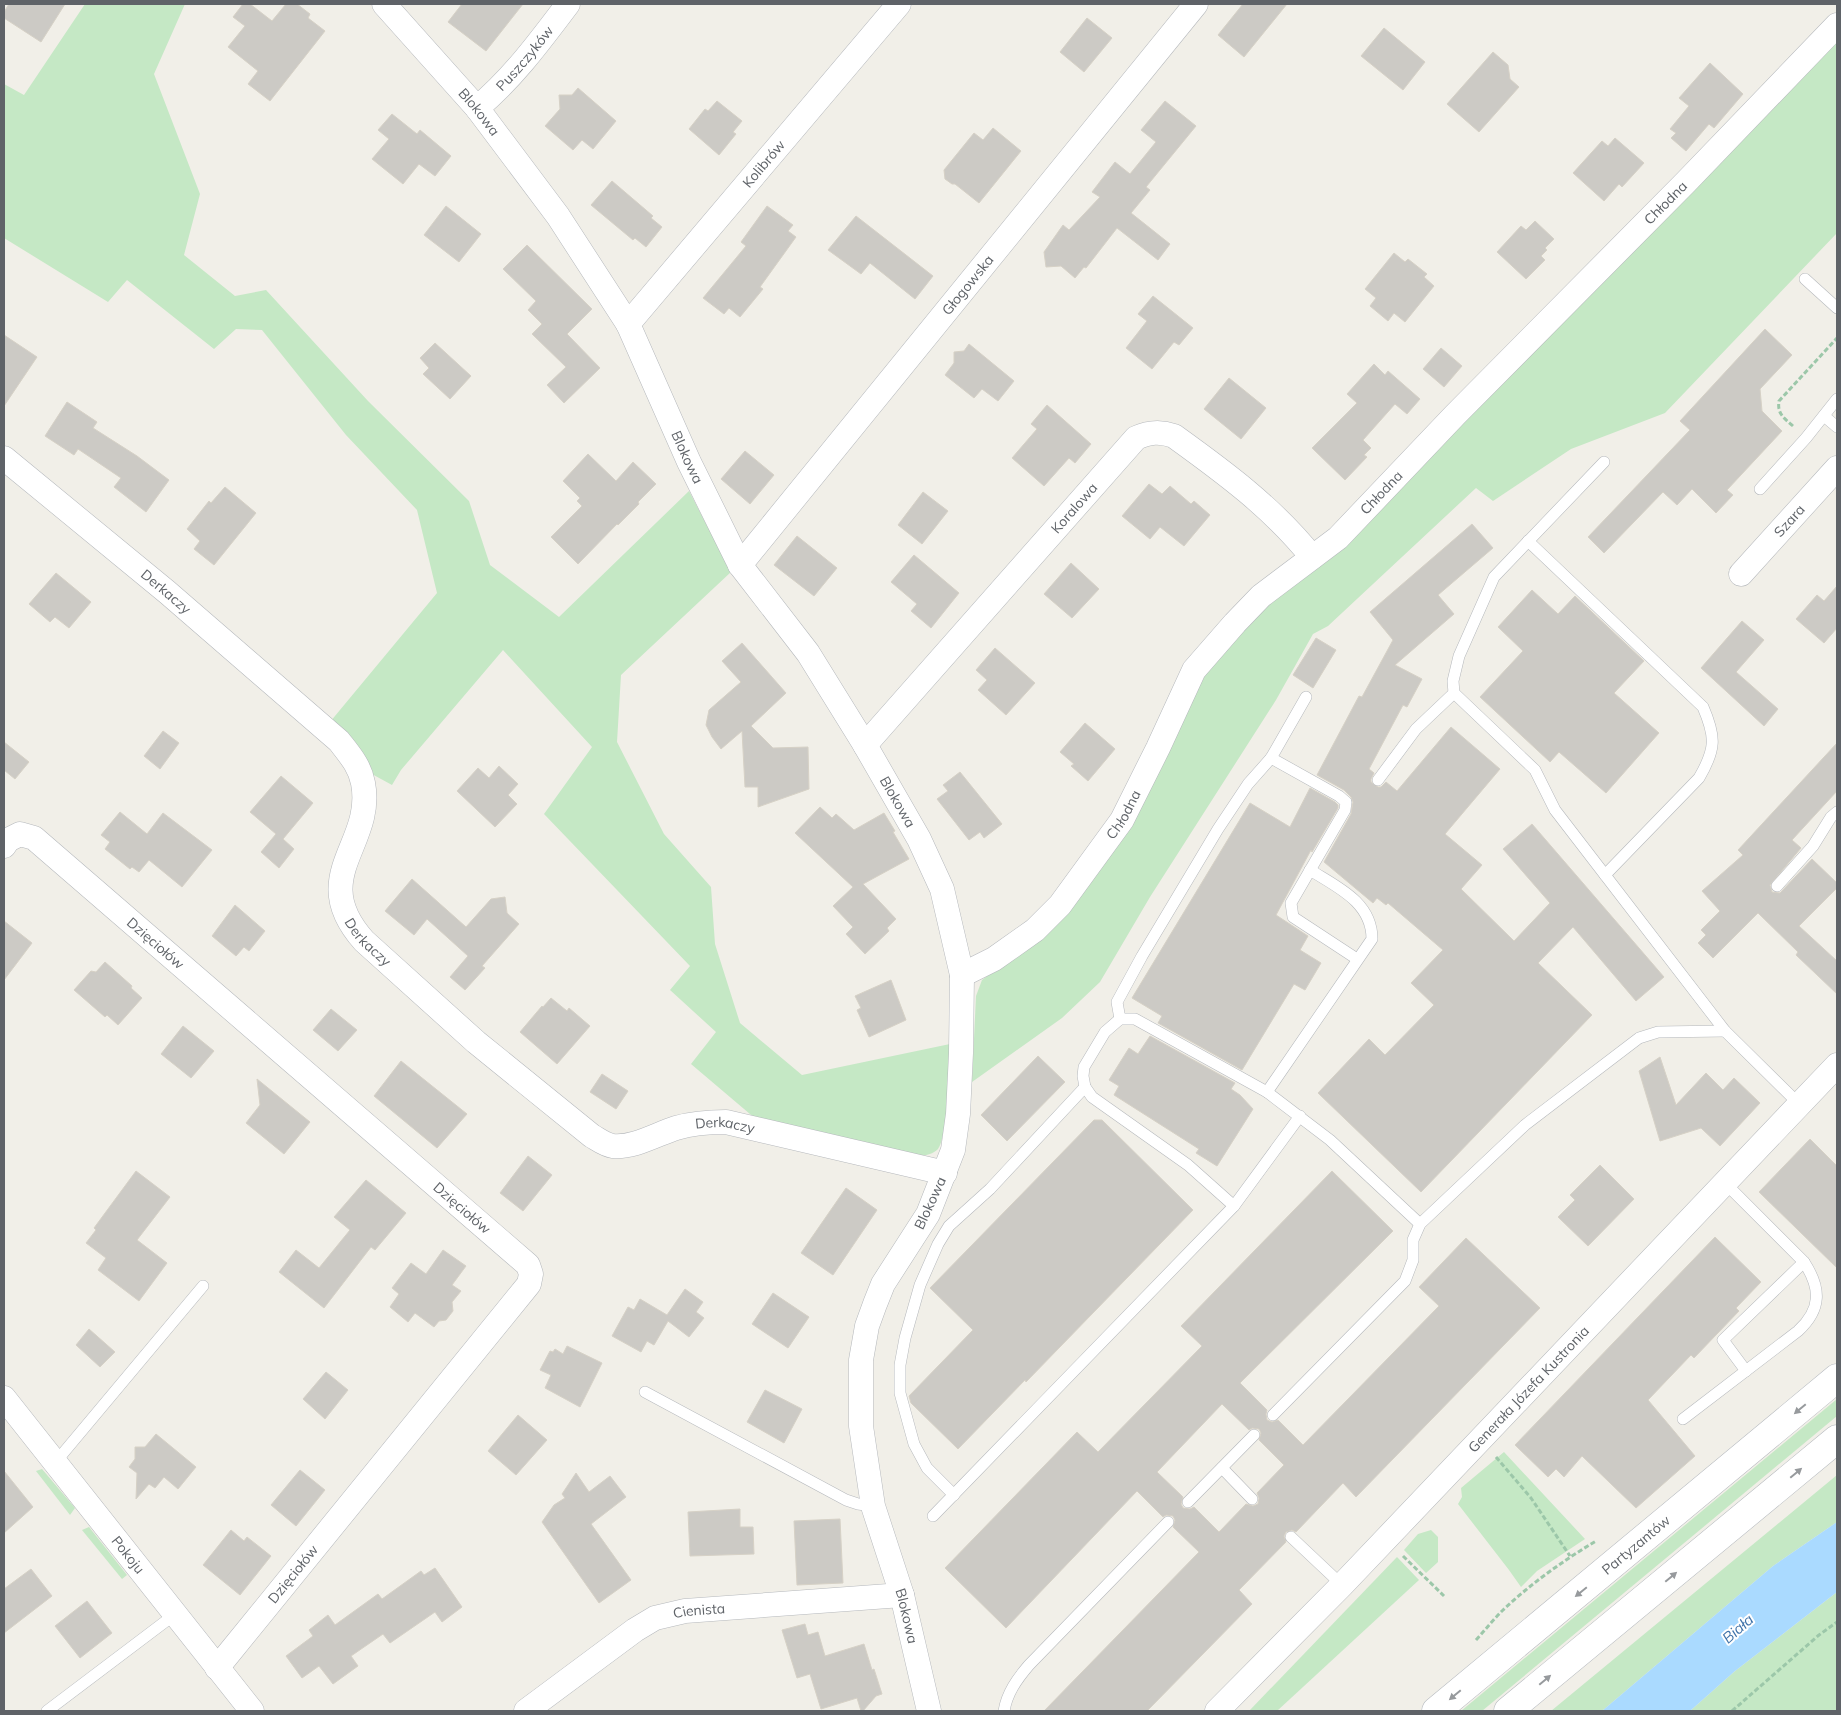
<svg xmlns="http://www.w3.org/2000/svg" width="1841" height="1715" viewBox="0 0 1841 1715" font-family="Mulish,sans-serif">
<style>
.green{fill:#c5e8c5}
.water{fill:#aadaff}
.building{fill:#cccac5;stroke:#d6d1c6;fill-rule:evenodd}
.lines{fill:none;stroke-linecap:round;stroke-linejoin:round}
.lane-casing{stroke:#b5b8bc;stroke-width:12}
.street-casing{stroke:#b5b8bc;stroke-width:25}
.secondary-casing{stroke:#b6babf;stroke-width:29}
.path{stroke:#9cc7a9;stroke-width:3;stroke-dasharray:5 2.5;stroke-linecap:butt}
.lane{stroke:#fff;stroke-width:11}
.street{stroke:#fff;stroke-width:24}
.secondary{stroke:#fff;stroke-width:28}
.oneway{fill:#979a9d}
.labels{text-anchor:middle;stroke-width:4;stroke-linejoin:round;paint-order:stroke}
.street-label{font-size:14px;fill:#5f6368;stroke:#fff}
.water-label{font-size:15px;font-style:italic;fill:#4174aa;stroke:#fff}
</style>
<rect width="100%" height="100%" fill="#f1efe8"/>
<g class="green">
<path d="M85 4H185L154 74 200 194 184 255 235 296 266 290 368 401 469 501 490 565 559 617 689 491 731 572 621 675 617 742 664 834 711 887 715 944 740 1023 802 1075 950 1044C949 1063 948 1138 938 1149 933 1154 927 1155 920 1156L757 1120 691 1064 716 1032 670 990 690 966 544 814 592 747 503 650 401 770 392 785 370 773 330 722 437 593 417 510 346 435 262 330 236 329 214 349 127 280 108 302 4 238V84L24 95Z"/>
<path d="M1837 35V233L1665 413 1571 449 1493 501 1476 488 1328 626 1313 634 1276 700 1150 897 1100 982 1062 1018 972 1082 976 996 982 980 1043 934 1199 676 1256 609Z"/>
<path d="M1837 1399V1416L1482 1711H1461Z"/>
<path d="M1504 1452 1585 1539 1537 1571 1521 1587 1509 1570 1458 1504 1462 1497 1461 1488Z"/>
<path d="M42 1469 75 1508 70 1515 36 1471Z"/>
<path d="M1837 1475V1522L1773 1566 1602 1711H1551Z"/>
<path d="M89 1527 127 1575 122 1579 82 1530Z"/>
<path d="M1431 1530 1438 1537V1562L1426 1573 1404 1550 1418 1534Z"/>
<path d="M1397 1557 1419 1580 1277 1711H1249Z"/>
<path d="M1837 1592V1711H1690L1735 1671Z"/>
</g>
<path class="water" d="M1837 1522V1592L1735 1671 1690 1711H1602L1773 1566Z"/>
<g class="building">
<path d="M9 4H65L41 42 4 18V12Z"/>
<path d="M243 4H250L272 21 286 4H297L310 14 308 18 325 31 270 101 248 84 258 71 228 47 245 26 233 17Z"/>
<path d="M462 4H523L486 51 448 22Z"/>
<path d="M1243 4H1287L1244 57 1218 35Z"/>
<path d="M1087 18 1112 38 1084 72 1060 52Z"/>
<path d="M1384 28 1425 62 1403 90 1361 56Z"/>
<path d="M1493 52 1508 65 1510 79 1519 87 1479 132 1447 104Z"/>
<path d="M1710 63 1743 94 1714 128 1709 124 1686 151 1671 138 1676 133 1670 129 1689 106 1679 98Z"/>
<path d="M578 88 616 121 593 149 582 140 573 150 545 126 560 109 559 95H572Z"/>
<path d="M717 101 742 121 733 132 736 134 719 155 689 129 705 109 708 111Z"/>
<path d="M1165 101 1196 126 1146 187 1150 190 1131 213 1170 244 1158 260 1117 228 1086 268 1084 267 1075 278 1061 266 1046 267 1044 252 1063 225 1069 230 1100 197 1092 192 1115 162 1130 174 1156 142 1141 130Z"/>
<path d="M392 114 417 134 420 130 451 156 435 176 419 164 403 184 372 159 389 139 378 130Z"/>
<path d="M993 128 1021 151 979 203 955 184H952L945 179 944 170 974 133 983 140Z"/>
<path d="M1615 138 1644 163 1622 187 1619 184 1604 201 1573 173 1602 141 1608 146Z"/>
<path d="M612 181 653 216 651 218 662 227 646 247 635 238 633 240 591 205Z"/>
<path d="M446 206 481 234 459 262 424 235Z"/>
<path d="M767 206 793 225 788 231 796 237 760 287 763 289 740 317 729 308 724 314 703 298 746 246 741 242Z"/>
<path d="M856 216 933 276 915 299 870 263 861 274 828 250Z"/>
<path d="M1535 221 1554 239 1545 248 1547 250 1541 256 1545 260 1526 279 1497 252 1521 226 1526 230Z"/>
<path d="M527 245 592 309 567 334 600 368 564 403 547 385 566 367 532 334 542 324 528 310 536 301 503 269Z"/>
<path d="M1394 253 1405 262 1408 259 1427 274 1424 277 1434 286 1405 322 1394 313 1388 321 1370 306 1376 298 1365 289Z"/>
<path d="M1153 296 1193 328 1179 345 1174 342 1152 369 1126 348 1147 321 1138 314Z"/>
<path d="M1765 329 1792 355 1760 389 1762 411 1782 431 1727 490 1733 495 1716 513 1692 489 1677 505 1663 492 1604 553 1588 537 1690 430 1680 421Z"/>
<path d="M4 335 37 357 4 406Z"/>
<path d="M435 343 471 376 450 399 423 374 429 368 420 358Z"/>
<path d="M969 344 1014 381 998 401 982 389 974 398 945 375 954 363V352L964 351Z"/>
<path d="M1441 348 1462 366 1444 387 1423 369Z"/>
<path d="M1374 364 1385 375 1388 371 1420 399 1407 414 1395 404 1363 440 1371 448 1364 455 1367 457 1345 480 1312 448 1357 403 1347 394Z"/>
<path d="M1229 378 1266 408 1241 439 1204 409Z"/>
<path d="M67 402 97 422 93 428 137 456 169 480 146 512 114 487 121 478 78 449 74 455 45 436Z"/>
<path d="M1047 405 1091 444 1075 463 1069 458 1044 486 1012 458 1037 429 1031 424Z"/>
<path d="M745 451 774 475 750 504 721 479Z"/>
<path d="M588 454 616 481 633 462 656 484 638 502 639 504 618 525 617 524 578 564 551 537 582 506 577 501 580 498 563 481Z"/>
<path d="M1149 484 1162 494 1170 486 1191 504 1194 501 1210 515 1184 546 1160 527 1150 539 1122 516Z"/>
<path d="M225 487 256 513 214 565 194 549 200 541 187 529 209 501 211 503Z"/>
<path d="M923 492 948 511 922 544 898 525Z"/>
<path d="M1472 524 1493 548 1438 595 1454 614 1395 665 1422 679 1407 707 1403 705 1369 769 1374 773 1371 779V782L1378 787H1381L1386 782 1397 791 1451 727 1500 769 1445 834 1482 865 1461 889 1514 941 1550 903 1503 849 1532 824 1664 977 1636 1001 1573 927 1538 963 1592 1015 1421 1192 1318 1093 1369 1039 1385 1055 1434 1005 1411 983 1443 950 1388 903 1386 905 1377 898 1373 903 1324 862 1351 814 1353 802 1351 797 1344 790 1317 775 1359 696 1362 697 1393 640 1370 612Z"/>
<path d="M797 536 837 568 814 596 774 565Z"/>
<path d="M914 555 959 593 931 628 911 611 917 604 891 582Z"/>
<path d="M1071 563 1099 589 1072 618 1044 594Z"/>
<path d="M56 573 91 602 69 628 55 617 50 622 29 604Z"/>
<path d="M1837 586V628L1824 643 1796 619 1817 595 1824 601Z"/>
<path d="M1532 590 1558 614 1575 596 1644 661 1614 693 1659 733 1606 793 1559 752 1550 762 1480 697 1523 651 1498 627Z"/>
<path d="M1742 621 1764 640 1736 672 1778 709 1764 726 1701 668Z"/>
<path d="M1316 638 1336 650 1313 688 1293 675Z"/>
<path d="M742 643 786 693 751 726 773 748 808 747 809 789 758 807V787H745L742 731 721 749 712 737 706 725 709 710 741 682 722 661Z"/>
<path d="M995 648 1035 683 1006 715 978 690 987 680 976 670Z"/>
<path d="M1085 723 1115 749 1088 781 1071 766 1074 764 1060 752Z"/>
<path d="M163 731 179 743 160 769 144 756Z"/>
<path d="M4 742 29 762 15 779 4 770Z"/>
<path d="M1837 743V791L1792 840 1801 848 1770 885 1772 892 1780 893 1812 859 1837 883V888L1799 926 1837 961V994L1796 955 1798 952 1758 913 1713 958 1698 943 1706 935 1701 930 1720 911 1702 891 1743 855 1738 850Z"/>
<path d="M499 766 518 784 508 795 517 804 495 827 457 791 478 768 489 778Z"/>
<path d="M960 772 1002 824 984 838 980 832 969 840 937 799 948 791 943 785Z"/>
<path d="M281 776 313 803 283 839 294 849 279 868 261 852 276 834 250 812Z"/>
<path d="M1310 788 1335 802 1338 805V808L1312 852 1311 850 1276 915 1308 936 1300 950 1321 963 1305 990 1294 984 1242 1070 1158 1023 1162 1016 1132 998 1250 803 1290 827Z"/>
<path d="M820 807 832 818 836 814 854 830 884 813 895 831 893 832 909 859 863 884 896 919 887 928 889 931 865 954 846 934 853 927 833 906 853 887 795 833Z"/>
<path d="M120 812 147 834 163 813 212 850 182 887 149 860 139 872 132 867 130 869 105 849 110 842 101 835Z"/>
<path d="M412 879 466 927 491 899 505 897 507 913 519 924 482 966 485 968 465 990 450 977 468 956 427 919 414 935 385 911Z"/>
<path d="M235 905 265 931 249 951 244 947 236 956 212 936Z"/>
<path d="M4 921 32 943 4 980Z"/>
<path d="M105 962 132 986 131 988 142 998 118 1025 107 1015 105 1017 74 990 91 971 96 972Z"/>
<path d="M891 980 906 1020 869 1037 857 1010 861 1008 855 996Z"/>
<path d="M551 998 567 1011 569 1008 590 1026 557 1064 520 1032 542 1006 543 1007Z"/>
<path d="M331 1009 357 1030 338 1051 313 1030Z"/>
<path d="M183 1026 214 1051 191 1078 161 1054Z"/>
<path d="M1150 1036 1235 1083 1231 1089 1240 1095 1253 1109 1217 1166 1196 1153 1199 1149 1114 1095 1119 1086 1109 1080 1129 1048 1138 1054Z"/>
<path d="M1038 1056 1065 1082 1007 1141 981 1115Z"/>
<path d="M1660 1057 1676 1105 1706 1073 1723 1090 1734 1078 1760 1103 1720 1146 1701 1128 1660 1141 1639 1071Z"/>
<path d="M401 1061 467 1114 437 1148 374 1096Z"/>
<path d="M602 1074 628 1091 616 1109 590 1092Z"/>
<path d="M257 1079 310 1122 284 1154 246 1123 260 1105Z"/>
<path d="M1094 1120H1102L1193 1210 1026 1382 1025 1380 958 1449 911 1403 909 1396 973 1330 930 1288Z"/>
<path d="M1810 1139 1837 1166V1268L1759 1192Z"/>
<path d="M528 1156 552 1175 523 1211 500 1193Z"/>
<path d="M1600 1165 1634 1199 1588 1246 1558 1217 1575 1200 1570 1195Z"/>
<path d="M136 1171 170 1197 137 1240 167 1263 139 1301 98 1270 106 1258 86 1243 96 1230 94 1228Z"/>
<path d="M1332 1171 1393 1231 1240 1383 1267 1410 1266 1414 1267 1420 1272 1422 1278 1420 1303 1445 1439 1306 1419 1287 1466 1238 1540 1308 1356 1497 1343 1483 1296 1532 1292 1530 1286 1532 1284 1536 1286 1542 1239 1590 1252 1604 1147 1711H1044L1199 1552 1173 1527 1175 1520 1173 1516 1166 1515 1163 1517 1137 1491 1006 1628 945 1568 1077 1432 1098 1452 1202 1346 1181 1326ZM1222 1404 1249 1430 1252 1428 1259 1429 1261 1433 1259 1440 1284 1465 1257 1493 1259 1498 1258 1504 1253 1506 1246 1504 1219 1532 1194 1507 1190 1509 1183 1508 1181 1504 1183 1497 1157 1472Z"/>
<path d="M366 1180 406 1213 375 1250 371 1247 324 1308 279 1272 296 1250 319 1268 350 1230 334 1217Z"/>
<path d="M846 1188 877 1210 833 1275 801 1253Z"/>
<path d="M1715 1237 1761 1282 1736 1308 1739 1311 1694 1358 1691 1355 1648 1400 1695 1456 1636 1508 1582 1456 1564 1477 1556 1469 1548 1477 1515 1445Z"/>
<path d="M443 1250 466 1266 452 1285 461 1291 452 1302 453 1311 446 1320 439 1321 434 1327 415 1313 408 1322 390 1307 399 1294 392 1288 411 1263 426 1274Z"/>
<path d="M685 1289 703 1302 696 1312 704 1318 689 1337 668 1321 654 1345 647 1341 641 1352 612 1336 628 1307 634 1310 640 1299 667 1315Z"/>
<path d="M773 1293 809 1317 788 1348 752 1324Z"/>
<path d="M89 1329 115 1352 100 1367 76 1345Z"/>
<path d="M567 1346 602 1363 580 1407 545 1388 551 1375 540 1370 550 1351 553 1352 555 1349 563 1354Z"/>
<path d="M326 1372 348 1390 325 1419 303 1399Z"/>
<path d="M765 1390 802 1409 784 1443 747 1422Z"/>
<path d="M518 1415 547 1440 516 1475 488 1451Z"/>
<path d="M156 1434 196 1467 178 1489 164 1477 155 1488 149 1484 136 1499 137 1473 129 1467 135 1459V1447H145Z"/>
<path d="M300 1470 325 1490 296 1526 271 1505Z"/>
<path d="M4 1471 33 1507 4 1533Z"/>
<path d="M576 1473 589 1492 610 1476 626 1497 591 1524 631 1580 599 1603 542 1522 554 1505 565 1498 562 1494Z"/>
<path d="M740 1509V1527H753L754 1554 690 1556 688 1512Z"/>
<path d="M840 1519 843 1583 797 1585 794 1521Z"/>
<path d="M231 1530 244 1541 247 1537 271 1556 240 1595 203 1565Z"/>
<path d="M435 1568 462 1607 442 1622 435 1612 390 1643 383 1634 351 1656 358 1666 333 1684 319 1666 302 1678 286 1656 313 1636 309 1630 328 1615 335 1625 378 1594 382 1599 421 1571 424 1575Z"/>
<path d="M31 1569 52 1596 4 1633V1589Z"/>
<path d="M87 1601 112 1633 80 1658 55 1626Z"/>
<path d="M805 1624 808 1635 818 1632 825 1656 864 1644 872 1670 874 1669 882 1694 876 1696 863 1711H861L857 1698 821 1709 810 1674 797 1678 782 1630Z"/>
</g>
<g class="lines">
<g class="lane-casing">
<g id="lane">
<path d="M1805 279 1837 308"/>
<path d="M1824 416 1837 427"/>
<path d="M1604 462 1494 577 1459 656 1453 681 1454 693 1535 770 1555 810 1725 1031 1800 1105"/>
<path d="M1760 489 1806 438 1837 399"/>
<path d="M1528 541 1703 707C1716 737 1716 749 1699 778L1605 875"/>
<path d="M1306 697 1271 758 1339 796 1346 802 1345 810 1291 903 1293 917 1357 959"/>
<path d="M1378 780 1416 729 1454 693"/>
<path d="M1777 886 1813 846 1831 817 1837 812"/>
<path d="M1120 1019 1117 1002 1142 956 1218 829 1248 784 1271 758"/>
<path d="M1267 1092 1372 939C1372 902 1337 887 1310 870"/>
<path d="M1234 1206 1188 1165 1092 1097 1085 1087 1083 1076 1084 1067 1105 1032 1120 1019H1135L1267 1092 1330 1140 1420 1224"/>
<path d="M1746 1371 1723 1340 1804 1262"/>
<path d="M645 1392 846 1500 858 1504 873 1506"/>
<path d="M1273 1415 1405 1281 1413 1260V1240L1420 1224 1525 1125 1639 1038 1658 1032 1725 1031"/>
<path d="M1683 1419 1798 1331C1822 1309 1821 1288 1804 1262L1725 1183"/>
<path d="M54 1464 203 1286"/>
<path d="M1222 1468 1252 1499"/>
<path d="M954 1495 927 1468 914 1444 900 1393V1365L905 1338 920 1285 938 1244 949 1226 990 1189 1085 1087"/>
<path d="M1188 1502 1254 1435"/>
<path d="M933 1516 1234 1206 1300 1116"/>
<path d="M1291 1537 1342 1585"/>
<path d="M47 1711 174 1615"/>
<path d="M1004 1711C1007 1693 1017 1679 1029 1665L1168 1522"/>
</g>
</g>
<g class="street-casing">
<g id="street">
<path id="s1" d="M384 4 477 108 558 216 628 324 689 462 740 565 808 653 865 745 919 839 942 889 962 975 961 1053 958 1114 953 1150 928 1214 883 1284 875 1304 867 1326 861 1360V1426L873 1506 902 1595 929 1711"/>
<path id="s2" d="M477 108C513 78 540 41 568 4"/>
<path id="s3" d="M628 324 899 4"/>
<path id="s4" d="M4 458 167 592 339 741C349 754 360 766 363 783 375 845 306 876 364 941L476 1042 592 1136C599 1140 605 1145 613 1146 634 1148 657 1134 676 1128 693 1123 709 1122 726 1122L945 1173"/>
<path id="s5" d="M740 565 1196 4"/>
<path id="s6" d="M1741 574 1837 468"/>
<path id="s7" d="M865 745 1136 438C1149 432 1160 431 1174 436 1224 472 1273 508 1312 557"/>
<path id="s8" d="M4 846 8 840 20 834 34 838 528 1265 531 1274 529 1284 217 1668"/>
<path id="s9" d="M962 975 994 959 1035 930 1060 905 1122 820 1158 748 1194 670 1235 623 1261 596 1338 538 1455 415 1686 182 1837 25"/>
<path id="s10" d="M4 1398 252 1711"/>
<path id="s11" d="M526 1711 635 1630 655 1618 685 1611 902 1595"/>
<path id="s12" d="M1217 1711 1342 1585 1837 1065"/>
</g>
</g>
<g class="secondary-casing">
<g id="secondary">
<path id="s13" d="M1436 1711 1837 1378"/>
<path d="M1508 1711 1837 1439"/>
</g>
</g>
<g class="path">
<path d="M1793 426C1784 418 1777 414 1779 401L1837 338"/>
<path d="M1496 1457 1531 1498 1570 1556"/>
<path d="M1403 1556 1444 1596"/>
<path d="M1476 1640C1485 1630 1493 1620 1502 1611 1529 1585 1564 1560 1596 1541"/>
<path d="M1732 1711 1819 1635 1837 1622"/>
</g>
<use href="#lane" class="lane"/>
<use href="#street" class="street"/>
<use href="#secondary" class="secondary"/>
</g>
<defs><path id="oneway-solid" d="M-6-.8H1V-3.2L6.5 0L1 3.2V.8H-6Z" transform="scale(1.25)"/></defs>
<g class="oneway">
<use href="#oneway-solid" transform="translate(1800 1409) rotate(140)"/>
<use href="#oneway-solid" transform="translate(1796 1473) rotate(-40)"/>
<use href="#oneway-solid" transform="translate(1671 1577) rotate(-40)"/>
<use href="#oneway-solid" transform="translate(1581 1592) rotate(141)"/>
<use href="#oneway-solid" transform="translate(1545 1680) rotate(-40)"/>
<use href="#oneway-solid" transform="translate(1455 1695) rotate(140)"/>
</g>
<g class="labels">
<g class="street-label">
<text dy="5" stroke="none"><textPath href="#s2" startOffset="69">Puszczyków</textPath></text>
<text dy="5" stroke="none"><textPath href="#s1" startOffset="144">Blokowa</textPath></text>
<text dy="5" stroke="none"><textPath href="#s3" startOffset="210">Kolibrów</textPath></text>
<text dy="5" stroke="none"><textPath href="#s9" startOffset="1058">Chłodna</textPath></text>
<text dy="5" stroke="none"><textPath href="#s5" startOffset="361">Głogowska</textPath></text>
<text dy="5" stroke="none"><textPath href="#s1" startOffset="549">Blokowa</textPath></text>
<text dy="5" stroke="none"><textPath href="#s9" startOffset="652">Chłodna</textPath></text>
<text dy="5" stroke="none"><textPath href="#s7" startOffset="316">Koralowa</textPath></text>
<text dy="5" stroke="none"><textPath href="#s6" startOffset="72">Szara</textPath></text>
<text dy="5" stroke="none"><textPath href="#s4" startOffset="210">Derkaczy</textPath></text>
<text dy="5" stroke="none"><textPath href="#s1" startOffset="954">Blokowa</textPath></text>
<text dy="5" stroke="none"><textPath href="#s9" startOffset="232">Chłodna</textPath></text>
<text dy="5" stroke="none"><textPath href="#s4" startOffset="659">Derkaczy</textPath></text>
<text dy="5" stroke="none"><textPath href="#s8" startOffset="196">Dzięciołów</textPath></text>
<text dy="5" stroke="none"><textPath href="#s4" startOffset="1095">Derkaczy</textPath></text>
<text transform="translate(930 1203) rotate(-65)" y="5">Blokowa</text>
<text dy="5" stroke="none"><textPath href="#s8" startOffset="601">Dzięciołów</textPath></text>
<text dy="5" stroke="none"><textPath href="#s12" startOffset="448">Generała Józefa Kustronia</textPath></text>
<text dy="5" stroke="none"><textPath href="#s13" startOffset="260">Partyzantów</textPath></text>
<text dy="5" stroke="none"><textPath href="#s10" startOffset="200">Pokoju</textPath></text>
<text transform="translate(293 1574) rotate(-51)" y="5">Dzięciołów</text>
<text dy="5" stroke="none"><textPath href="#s11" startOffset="204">Cienista</textPath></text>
<text dy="5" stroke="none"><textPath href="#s1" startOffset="1809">Blokowa</textPath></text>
</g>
<g class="water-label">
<text transform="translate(1738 1629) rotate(-41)" y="5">Biała</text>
</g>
</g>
<rect width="1841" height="1715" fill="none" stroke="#5f6368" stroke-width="10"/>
</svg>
